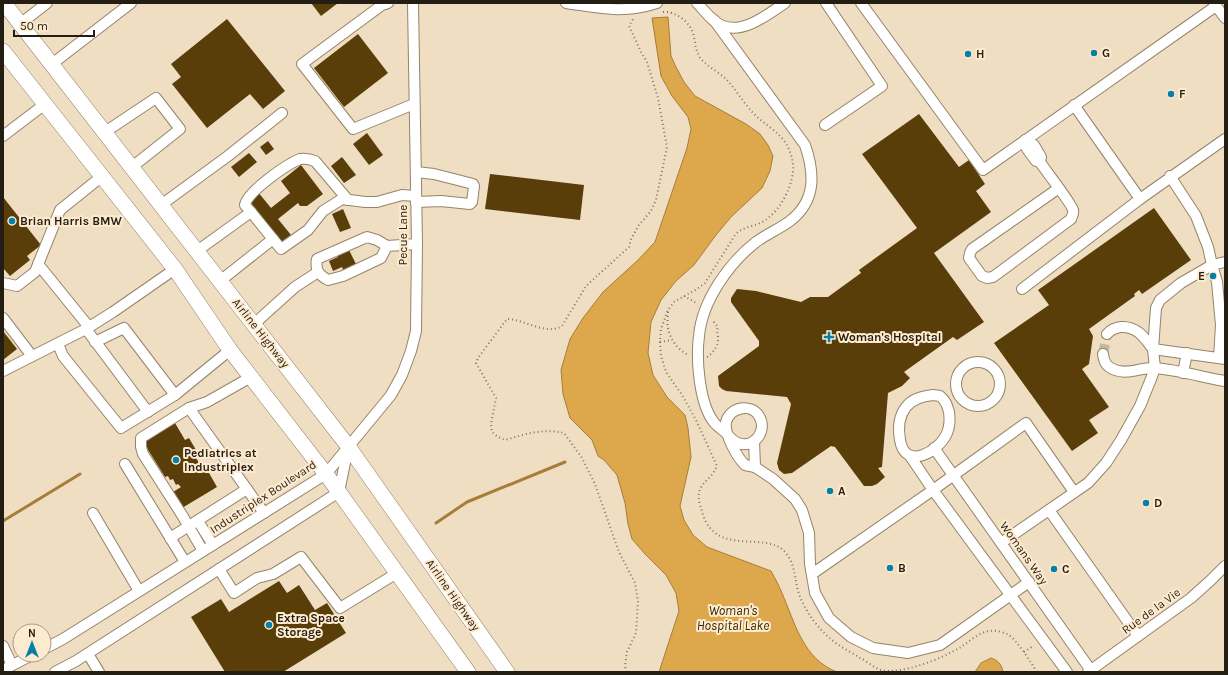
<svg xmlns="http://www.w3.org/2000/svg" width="1228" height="675" viewBox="0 0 1228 675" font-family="Karla,sans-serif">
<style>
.water{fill:#dda74b;stroke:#a67e3a}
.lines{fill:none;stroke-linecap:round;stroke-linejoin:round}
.stream{stroke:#a67e3a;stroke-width:3}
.building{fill:#5a3e09}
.minor-tunnel{stroke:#c7b79f;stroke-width:10;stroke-dasharray:10 5;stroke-linecap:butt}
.minor-casing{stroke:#94846a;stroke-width:12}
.highway-casing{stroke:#94846a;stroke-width:16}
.path{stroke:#817563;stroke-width:2;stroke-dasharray:1 3;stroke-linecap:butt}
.minor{stroke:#fff;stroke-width:10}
.highway{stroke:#fff;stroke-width:15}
.poi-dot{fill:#0780a7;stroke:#feebcf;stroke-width:1.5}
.labels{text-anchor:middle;stroke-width:4;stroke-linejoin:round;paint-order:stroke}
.poi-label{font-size:12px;font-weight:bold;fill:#241d13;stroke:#feebcf;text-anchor:start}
.street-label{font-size:12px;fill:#241d13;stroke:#feebcf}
.water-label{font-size:13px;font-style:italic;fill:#3a2500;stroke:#feebcf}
</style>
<rect width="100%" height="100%" fill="#f0dec2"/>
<g class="water">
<path d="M668 17 671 56 676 67 684 82 695 96 746 124 760 134 768 145 773 156 770 171 762 188 731 217 716 235 694 265 676 281 661 300 651 322 648 353 653 375 667 397 685 415 688 428 691 457 680 506 684 520 693 535 707 547 771 571C775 578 779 586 782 593 795 623 803 659 837 672H659L679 611 676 593 666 575 645 554 632 539 628 524 625 503 617 475 604 460 598 456 592 440 570 418 563 394 561 370 570 339 583 318 603 292 638 260 655 242 687 148 691 129 688 117 672 96 661 76 652 18Z"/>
<path d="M991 658C998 660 1002 665 1003 672H975L981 663Z"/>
</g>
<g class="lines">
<g class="stream">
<path d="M3 521 80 474"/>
<path d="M436 523 467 502 565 462"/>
</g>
</g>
<g class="building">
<path d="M311 3H338L321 16Z"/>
<path d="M227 19 285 91 263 109 250 94 207 128 172 84 181 77 171 64Z"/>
<path d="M358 34 388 73 344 107 314 68Z"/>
<path d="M919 114 959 167 969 160 985 184 976 191 991 212 934 253 984 322 957 340 953 337 904 372 910 378 902 386 888 393 882 467 878 468 885 477 877 484 872 486H864L835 447 831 446 792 473 784 474 779 470 777 463 791 404 787 397 726 391 722 389 719 386 718 376 759 346V341L731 302V298L737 289 756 291 801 302 810 297H828L861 273 859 270 917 228 862 154Z"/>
<path d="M367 133 383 155 369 165 353 144Z"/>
<path d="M268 141 274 149 266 155 260 147Z"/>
<path d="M249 153 257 162 239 177 231 167Z"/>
<path d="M342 157 356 175 344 183 331 166Z"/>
<path d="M301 165 323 194 307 206H300L298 203 278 219 291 235 281 242 248 200 258 192 271 208 290 193 281 181Z"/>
<path d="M490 174 584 185 580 220 485 209Z"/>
<path d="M3 197 41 245 27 256 30 260 10 276 3 268Z"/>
<path d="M1154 208 1191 260 1142 294 1139 290 1134 294 1135 296 1089 329 1093 336 1089 364 1082 369 1109 407 1089 420 1098 433 1072 451 994 343 1049 305 1038 290Z"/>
<path d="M343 209 351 228 340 232 332 214Z"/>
<path d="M349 250 356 264 343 270 342 267 333 271 329 261 338 257 337 255Z"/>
<path d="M3 331 17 349 3 360Z"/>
<path d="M175 423 185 440 189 438 196 450 193 453 202 468 205 466 217 487 182 508 173 492 181 487 178 484 176 485 173 479 170 480 168 476 165 477 145 445 147 440Z"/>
<path d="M279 581 287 593 299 585 315 610 327 603 346 633 283 672H225L191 617 221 599 229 612Z"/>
</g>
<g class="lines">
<path class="minor-tunnel" d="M1103 354 1107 334"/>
<g class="minor-casing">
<g id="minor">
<path d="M388 3 382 5 302 64 353 129 414 104"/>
<path d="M566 3C601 8 622 14 657 3"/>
<path d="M697 3C704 10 713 23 723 26 744 34 768 14 785 3"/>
<path d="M861 3 983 170 1216 6"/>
<path d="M1214 3 1225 18"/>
<path d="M714 20 805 145C815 174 816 201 790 221 779 229 767 234 756 242 729 263 702 301 699 336 696 358 699 402 713 421 716 426 722 429 726 433 730 437 732 441 738 443 754 449 768 431 759 416 751 403 730 407 726 422 724 434 737 457 745 465L755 467 773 479 795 499 802 510 809 533 810 564 815 593 829 618 851 637 873 648 908 653 940 645 1029 582"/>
<path d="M20 24 47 3"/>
<path d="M52 64 131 3"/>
<path d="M1074 105 1140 199 1225 139"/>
<path d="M825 125 882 86 826 3"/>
<path d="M105 132 156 98 180 129 132 167"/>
<path d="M3 136 45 104"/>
<path d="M1025 140 1028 144 1034 145 1041 157 1040 162"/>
<path d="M1028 144 1027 149 1036 161 1040 162C1045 170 1072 204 1073 210 1074 213 1072 216 1071 219L993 277 987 278 982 276 969 258 970 253 972 249 1059 188"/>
<path d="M416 172 434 174 473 184 474 186 472 202 470 204 441 201 416 202"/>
<path d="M1170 176 1196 216 1208 247 1212 265 1217 282 1221 325 1219 358"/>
<path d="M161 205 228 156 282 113"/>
<path d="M251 212 245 205C247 192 287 164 300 159 306 158 310 159 315 161L348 200"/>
<path d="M387 246 381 258 343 276 328 280C318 275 315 269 317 259L367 237 377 240 387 246 417 244"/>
<path d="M197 251 251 212 281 249 308 230 323 211 342 199 365 202H377L402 195 416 196"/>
<path d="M38 264 89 327"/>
<path d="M220 281 273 239"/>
<path d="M3 283 17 286 35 272 60 210 101 177"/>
<path d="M1022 289 1140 199"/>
<path d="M3 318 32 356"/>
<path d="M254 324 295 287 318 272"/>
<path d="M86 329 148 412"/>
<path d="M1107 334C1115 325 1128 325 1138 332 1144 336 1148 343 1153 349L1225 359"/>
<path d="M95 342 124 328 175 395"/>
<path d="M58 344 63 356 121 428 175 395 230 350"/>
<path d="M1103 354C1104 363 1107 367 1115 370 1129 375 1141 367 1155 368 1178 370 1202 377 1225 381"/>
<circle cx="978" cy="384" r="22"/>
<path d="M3 371 86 329 113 312 175 269"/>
<path d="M1183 373 1187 353"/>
<path d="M251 377 207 402 189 408 264 513"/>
<path d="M933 395 940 396C946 401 947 405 949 412 950 419 950 426 947 433 939 452 905 471 900 440 898 429 899 416 906 407 912 399 923 396 933 395Z"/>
<path d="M189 408 141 438V447L143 454 182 515 203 551"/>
<path d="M754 441 755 467"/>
<path d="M934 448 1092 672"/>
<path d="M910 456 933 490 1067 672"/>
<path d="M125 464 185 562"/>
<path d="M1049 510 1138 636"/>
<path d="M93 513 139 591"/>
<path d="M198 521 213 545"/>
<path d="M170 538 247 489"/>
<path d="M1001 543 1088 483 1106 463 1121 440 1140 406 1151 379 1155 368 1153 349 1156 308 1160 300 1181 283 1212 265 1225 262"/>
<path d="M219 569 234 593 257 578 273 574 301 557 340 608 397 573"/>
<path d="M812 574 933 490 1026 423 1074 492"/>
<path d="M3 646 12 665"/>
<path d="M44 649 63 639 326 474 391 395 402 375 411 351 416 331 417 244 413 3"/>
<path d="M88 654 99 672"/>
<path d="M3 670 32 655"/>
<path d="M55 672 76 661 339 492 348 448"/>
<path d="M1088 672 1191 598 1211 580 1225 566"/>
</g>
</g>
<g class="highway-casing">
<g id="highway">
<path d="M4 3 348 446 507 672"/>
<path d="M3 51 175 269 230 350 326 474 468 672"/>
</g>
</g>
<g class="path">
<path d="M663 12C675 11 689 21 693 33 696 43 695 54 703 61 710 68 720 73 727 80 737 91 745 105 756 116 766 125 780 133 787 145 791 153 794 163 793 172 791 189 780 211 764 221 754 227 743 226 735 235L705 283 697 289 674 302 668 310 661 329 660 342 661 356 666 372 682 395 696 420 717 466C710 483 694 483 700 505 702 510 703 517 706 522 724 554 765 532 784 551 796 563 794 579 799 594 805 611 818 629 832 640 840 647 851 652 860 658 867 661 874 668 881 670 902 675 943 658 961 647 970 641 979 632 990 631 996 630 1002 632 1007 634 1017 639 1031 663 1037 672"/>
<path d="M684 296 698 304"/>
<path d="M668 312C668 317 667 323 668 328 670 339 678 351 689 355"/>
<path d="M660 342 672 340"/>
<path d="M707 357 709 356C714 351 719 345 718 337 718 333 716 332 718 327L713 321"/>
<path d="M1024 652 1033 646"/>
<path d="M626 672 625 666 627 652 636 633 638 601 635 583 619 552 595 484 582 458 564 433C544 428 525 434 505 440L498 437 492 432 491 424 496 398 476 363 478 358 507 319C524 319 546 336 562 326L586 286 629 247 631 239 639 225 651 211 656 200 667 147 658 98 647 62 642 54 629 26 633 19"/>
</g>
<use href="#minor" class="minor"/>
<use href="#highway" class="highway"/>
</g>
<g class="poi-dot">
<circle cx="1094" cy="53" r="4"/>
<circle cx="968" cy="54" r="4"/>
<circle cx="1171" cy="94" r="4"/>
<circle cx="12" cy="221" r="4"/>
<circle cx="1213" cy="276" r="4"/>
<path d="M827 331h4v4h4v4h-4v4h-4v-4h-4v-4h4z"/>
<circle cx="176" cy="460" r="4"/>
<circle cx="830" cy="491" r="4"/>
<circle cx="1146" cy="503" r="4"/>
<circle cx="890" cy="568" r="4"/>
<circle cx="1054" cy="569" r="4"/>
<circle cx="269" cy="625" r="4"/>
</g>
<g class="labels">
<g class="poi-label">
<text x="1102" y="57">G</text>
<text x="976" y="58">H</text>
<text x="1179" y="98">F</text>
<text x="20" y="225">Brian Harris BMW</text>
<text x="1205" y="280" text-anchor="end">E</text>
<text x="838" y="341">Woman's Hospital</text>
<text x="184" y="457">Pediatrics at<tspan x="184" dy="14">Industriplex</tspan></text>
<text x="838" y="495">A</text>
<text x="1154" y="507">D</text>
<text x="898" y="572">B</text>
<text x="1062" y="573">C</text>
<text x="277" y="622">Extra Space<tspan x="277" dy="14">Storage</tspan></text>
</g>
<g class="street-label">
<text transform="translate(403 235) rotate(-90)" y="4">Pecue Lane</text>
<text transform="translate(261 333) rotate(52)" y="4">Airline Highway</text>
<text transform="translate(263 497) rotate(-33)" y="4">Industriplex Boulevard</text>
<text transform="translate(1024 553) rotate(55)" y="4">Womans Way</text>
<text transform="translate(453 595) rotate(55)" y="4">Airline Highway</text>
<text transform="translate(1151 611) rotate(-36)" y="4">Rue de la Vie</text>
</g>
<g class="water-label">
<text x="733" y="615">Woman's<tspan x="733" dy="15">Hospital Lake</tspan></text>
</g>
</g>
<rect width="1228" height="675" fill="none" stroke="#241d13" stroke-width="8"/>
<g transform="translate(32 643)"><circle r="19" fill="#feebcf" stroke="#a79984"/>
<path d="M0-3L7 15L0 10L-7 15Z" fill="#0780a7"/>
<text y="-6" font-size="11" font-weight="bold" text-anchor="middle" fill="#241d13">N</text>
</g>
<path d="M14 30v6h80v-6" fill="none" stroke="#241d13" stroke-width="2"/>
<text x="20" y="30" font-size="12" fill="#241d13" stroke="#feebcf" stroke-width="3" paint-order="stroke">50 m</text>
</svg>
